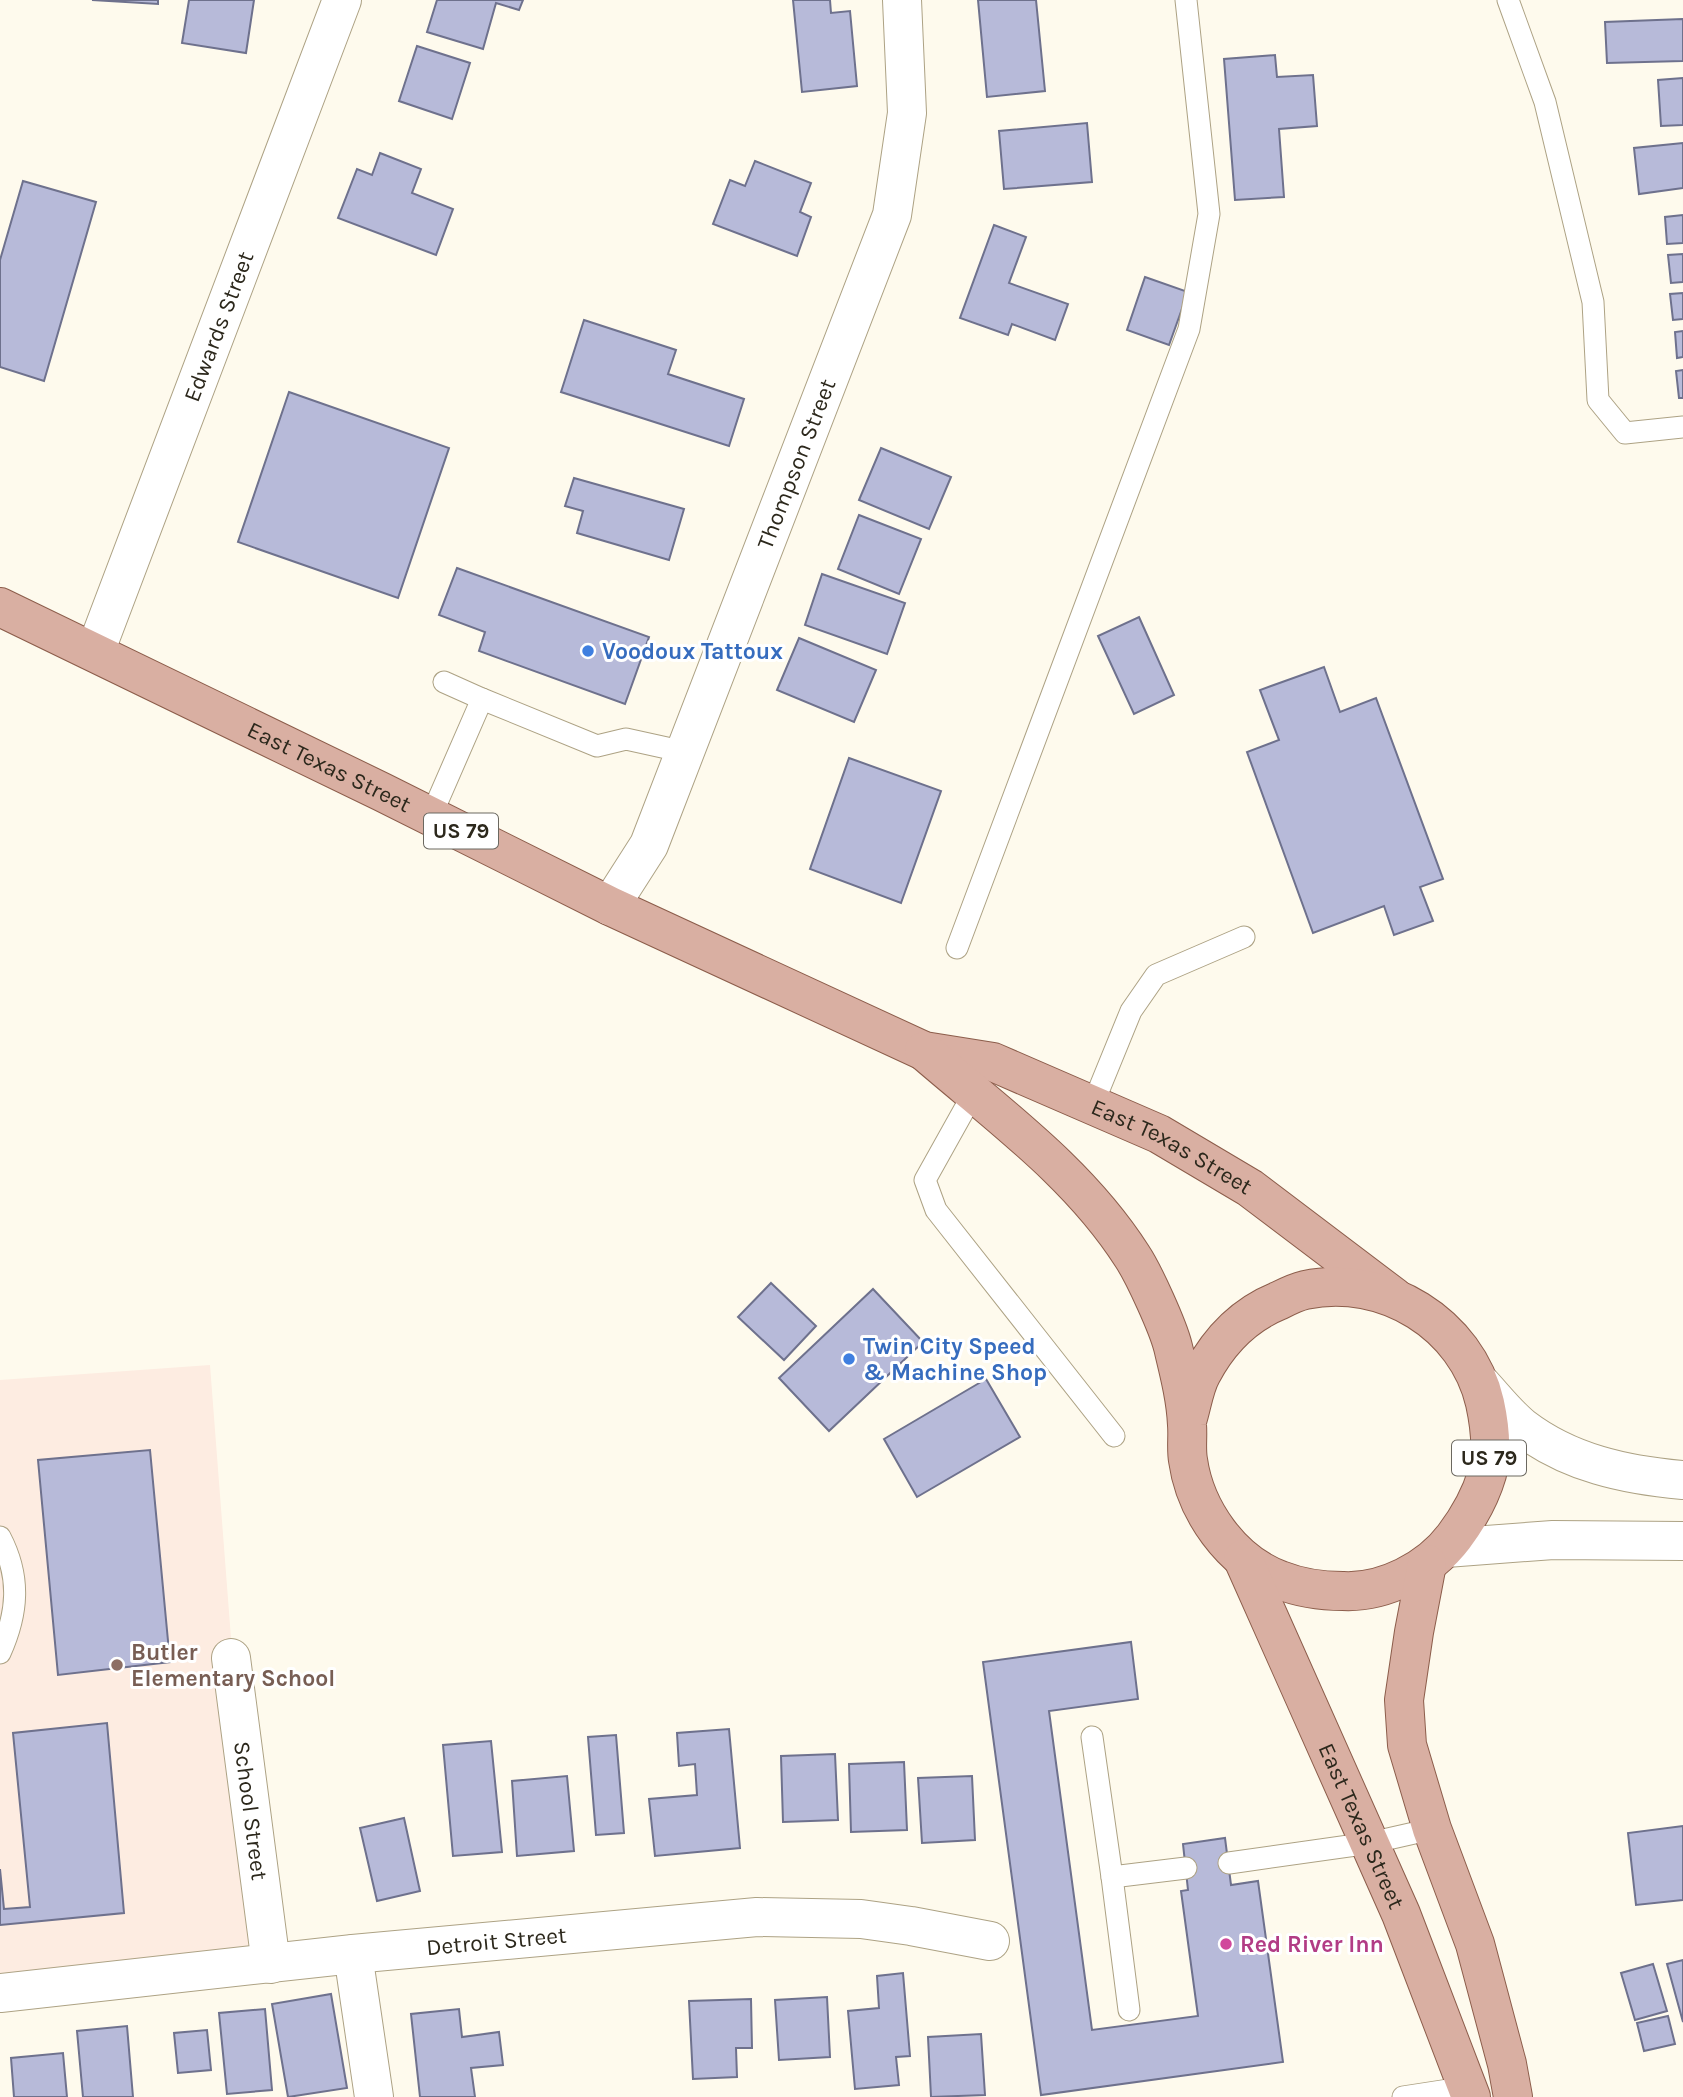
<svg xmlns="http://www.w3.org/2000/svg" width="1683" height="2097" viewBox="0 0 1683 2097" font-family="Karla,sans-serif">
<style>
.education{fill:#fdece1}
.building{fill:#b7bad9;stroke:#6e718d;stroke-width:2}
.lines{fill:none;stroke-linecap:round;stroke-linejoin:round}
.lane-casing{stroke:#ada284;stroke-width:23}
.street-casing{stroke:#ada284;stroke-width:40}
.primary-casing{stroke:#8c5d4b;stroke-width:40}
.lane{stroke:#fff;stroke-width:21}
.street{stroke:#fff;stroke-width:38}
.primary{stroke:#d9afa2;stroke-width:38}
.shop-dot{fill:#3f7fe0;stroke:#fff;stroke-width:2.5}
.education-dot{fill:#8d6e63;stroke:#fff;stroke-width:2.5}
.hotel-dot{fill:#d1479c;stroke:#fff;stroke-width:2.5}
.labels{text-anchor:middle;stroke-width:6;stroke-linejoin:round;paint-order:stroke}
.shield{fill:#fff;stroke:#6b6860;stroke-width:2}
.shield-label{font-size:21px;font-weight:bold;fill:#2c281c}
.street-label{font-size:23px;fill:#2c281c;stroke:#fff}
.shop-label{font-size:23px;font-weight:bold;fill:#366cbe;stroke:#fff;text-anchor:start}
.education-label{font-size:23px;font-weight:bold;fill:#785e54;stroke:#fff;text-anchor:start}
.hotel-label{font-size:23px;font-weight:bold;fill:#b23c85;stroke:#fff;text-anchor:start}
</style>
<rect width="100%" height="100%" fill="#fefaed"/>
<path class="education" d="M210 1365 255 1950 0 1979V1380Z"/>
<g class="building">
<path d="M92 0H158V4Z"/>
<path d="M189 0H254L246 53 182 43Z"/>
<path d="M437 0H523L519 10 496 3 483 49 427 32Z"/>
<path d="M793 0H830L831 13 850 11 857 86 802 92Z"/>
<path d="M978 0H1036L1045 91 987 97Z"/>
<path d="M1683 19V61L1607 63 1605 22Z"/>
<path d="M417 46 470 63 452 119 399 101Z"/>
<path d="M1275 55 1277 77 1313 75 1317 126 1279 129 1284 197 1235 200 1224 59Z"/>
<path d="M1683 78V125L1661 126 1658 80Z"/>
<path d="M1087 123 1092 182 1004 189 999 131Z"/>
<path d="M1683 143V188L1639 194 1634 148Z"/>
<path d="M380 153 421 169 412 193 453 209 436 255 338 218 357 169 372 175Z"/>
<path d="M755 161 811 183 800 212 811 217 797 256 713 224 730 180 745 186Z"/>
<path d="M23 181 96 202 44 381 0 367V260Z"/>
<path d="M1683 215V243L1667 244 1665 217Z"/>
<path d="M994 225 1026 237 1009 283 1068 304 1055 340 1012 324 1008 335 960 318Z"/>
<path d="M1683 254V282L1671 283 1668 255Z"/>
<path d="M1145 277 1188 292 1169 345 1127 330Z"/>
<path d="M1683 293V319L1673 320 1670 294Z"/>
<path d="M584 320 676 350 668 374 744 399 729 446 561 392Z"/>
<path d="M1683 331V357L1677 358 1675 332Z"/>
<path d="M1683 370V398H1679L1676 371Z"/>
<path d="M289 392 449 448 398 598 238 542Z"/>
<path d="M881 448 951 477 929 529 859 500Z"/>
<path d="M574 478 684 509 669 560 577 533 583 511 565 506Z"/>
<path d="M859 515 921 539 899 594 838 569Z"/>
<path d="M457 568 649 637 625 704 479 651 485 632 439 615Z"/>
<path d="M822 574 905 603 887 654 805 625Z"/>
<path d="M1139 617 1174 695 1134 714 1098 636Z"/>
<path d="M799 638 876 670 854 722 777 690Z"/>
<path d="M1324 667 1340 712 1376 698 1443 879 1420 887 1433 921 1394 935 1384 906 1313 933 1247 752 1279 740 1260 690Z"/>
<path d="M849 758 941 791 901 903 810 869Z"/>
<path d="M771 1283 816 1326 784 1360 738 1317Z"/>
<path d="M873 1289 923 1342 829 1431 779 1378Z"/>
<path d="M986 1379 1020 1437 917 1497 884 1439Z"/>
<path d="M150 1450 170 1662 58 1675 38 1460Z"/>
<path d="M1131 1642 1138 1699 1049 1711 1092 2030 1198 2016 1181 1891 1188 1890 1183 1844 1225 1838 1231 1885 1258 1881 1283 2062 1041 2095 983 1662Z"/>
<path d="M107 1723 124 1913 0 1925V1869L4 1909 30 1907 13 1733Z"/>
<path d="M729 1729 740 1848 655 1856 649 1799 697 1795 695 1764 679 1766 677 1733Z"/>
<path d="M616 1735 624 1833 596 1835 588 1737Z"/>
<path d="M491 1741 502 1852 453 1856 443 1745Z"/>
<path d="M835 1754 838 1820 783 1822 781 1756Z"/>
<path d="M904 1762 907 1830 851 1832 849 1764Z"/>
<path d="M567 1776 574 1851 517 1856 512 1781Z"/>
<path d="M972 1776 975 1840 922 1843 918 1778Z"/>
<path d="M404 1818 420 1891 377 1901 360 1828Z"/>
<path d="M1683 1826V1900L1636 1905 1628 1833Z"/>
<path d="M1683 1960V2022L1667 1964Z"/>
<path d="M1653 1964 1667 2011 1635 2020 1621 1973Z"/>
<path d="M903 1973 910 2056 896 2057 899 2085 855 2089 848 2011 879 2008 877 1976Z"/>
<path d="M331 1994 347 2088 288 2097 272 2004Z"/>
<path d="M827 1997 830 2057 779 2060 775 2000Z"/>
<path d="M751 1999 752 2048H736L737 2077 693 2079 689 2001Z"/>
<path d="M265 2009 272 2090 227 2094 219 2013Z"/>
<path d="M459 2009 462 2037 499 2032 503 2065 471 2068 475 2097H420L411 2014Z"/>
<path d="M1668 2016 1675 2044 1644 2051 1637 2023Z"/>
<path d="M127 2026 133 2097H83L77 2031Z"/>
<path d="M207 2030 211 2070 178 2073 174 2033Z"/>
<path d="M981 2034 985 2095 931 2097 928 2037Z"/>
<path d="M63 2053 67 2097H14L11 2058Z"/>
</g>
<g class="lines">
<g class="lane-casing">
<g id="lane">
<path d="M1508 0 1545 102 1593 302 1598 400 1625 433 1683 427"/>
<path d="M444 682 482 699"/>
<path d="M431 816 482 699 597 746 626 739 685 752"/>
<path d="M957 948 1189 329 1209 214 1186 0"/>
<path d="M973 1094 925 1180 936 1210 1114 1436"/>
<path d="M1093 1104 1131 1011 1156 975 1244 937"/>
<path d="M0 1537C21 1577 18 1613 0 1653"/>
<path d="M1092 1737 1112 1877 1186 1868"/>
<path d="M1229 1863 1370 1843 1432 1829"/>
<path d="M1112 1877 1129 2010"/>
<path d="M1403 2097 1468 2087"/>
</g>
</g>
<g class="street-casing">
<g id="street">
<path id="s1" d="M95 652 342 0"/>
<path id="s2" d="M610 906 649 845 892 215 907 113 902 0"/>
<path d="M1481 1384C1494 1398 1507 1415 1522 1427 1569 1463 1625 1475 1683 1480"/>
<path d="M1446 1548 1553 1540 1683 1541"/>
<path id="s3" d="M231 1658 271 1964"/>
<path d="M353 1954 374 2097"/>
<path id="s4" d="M0 1993 353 1954 757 1917 861 1919 911 1926 990 1941"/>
</g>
</g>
<g class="primary-casing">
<g id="primary">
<path id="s5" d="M0 607 382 792 610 906 924 1051 993 1062 1159 1134 1250 1188 1394 1297"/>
<path d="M924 1051C998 1115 1079 1173 1132 1256 1144 1274 1168 1327 1173 1347 1179 1372 1186 1399 1187 1425 1188 1436 1186 1449 1188 1460 1195 1510 1231 1562 1280 1580 1300 1588 1321 1591 1343 1591 1384 1593 1429 1570 1454 1537 1469 1517 1480 1498 1487 1474 1493 1451 1490 1426 1485 1403 1467 1324 1384 1273 1305 1290 1296 1292 1286 1297 1278 1301 1244 1315 1219 1341 1202 1373 1194 1387 1192 1406 1187 1421"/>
<path id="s6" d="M1243 1559 1401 1914 1471 2097"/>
<path d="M1427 1564 1414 1632 1404 1700 1407 1745 1432 1829 1475 1944 1507 2064 1513 2097"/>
</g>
</g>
<use href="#lane" class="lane"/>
<use href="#street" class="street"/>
<use href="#primary" class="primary"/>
</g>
<g class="shop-dot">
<circle cx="588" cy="651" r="7"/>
<circle cx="849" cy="1359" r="7"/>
</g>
<circle class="education-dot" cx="117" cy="1665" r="7"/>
<circle class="hotel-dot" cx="1226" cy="1944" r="7"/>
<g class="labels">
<g class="shield">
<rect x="424" y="813.5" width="74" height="35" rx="5"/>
<rect x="1452" y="1440.5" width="74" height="35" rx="5"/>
</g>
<g class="shield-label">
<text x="461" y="838">US 79</text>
<text x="1489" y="1465">US 79</text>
</g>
<g class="street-label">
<text dy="8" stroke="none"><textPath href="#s1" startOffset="348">Edwards Street</textPath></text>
<text dy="8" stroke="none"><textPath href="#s2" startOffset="481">Thompson Street</textPath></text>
<text dy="8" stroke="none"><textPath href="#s5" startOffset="366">East Texas Street</textPath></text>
<text dy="8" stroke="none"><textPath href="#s5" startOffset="1293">East Texas Street</textPath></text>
<text dy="8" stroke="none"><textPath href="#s3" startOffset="154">School Street</textPath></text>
<text dy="8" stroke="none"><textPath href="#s6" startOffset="292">East Texas Street</textPath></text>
<text dy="8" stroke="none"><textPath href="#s4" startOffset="499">Detroit Street</textPath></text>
</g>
<g class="shop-label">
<text x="602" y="659">Voodoux Tattoux</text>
<text x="863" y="1354">Twin City Speed<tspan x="863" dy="26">&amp; Machine Shop</tspan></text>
</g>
<g class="education-label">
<text x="131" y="1660">Butler<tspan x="131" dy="26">Elementary School</tspan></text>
</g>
<g class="hotel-label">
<text x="1240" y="1952">Red River Inn</text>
</g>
</g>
</svg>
